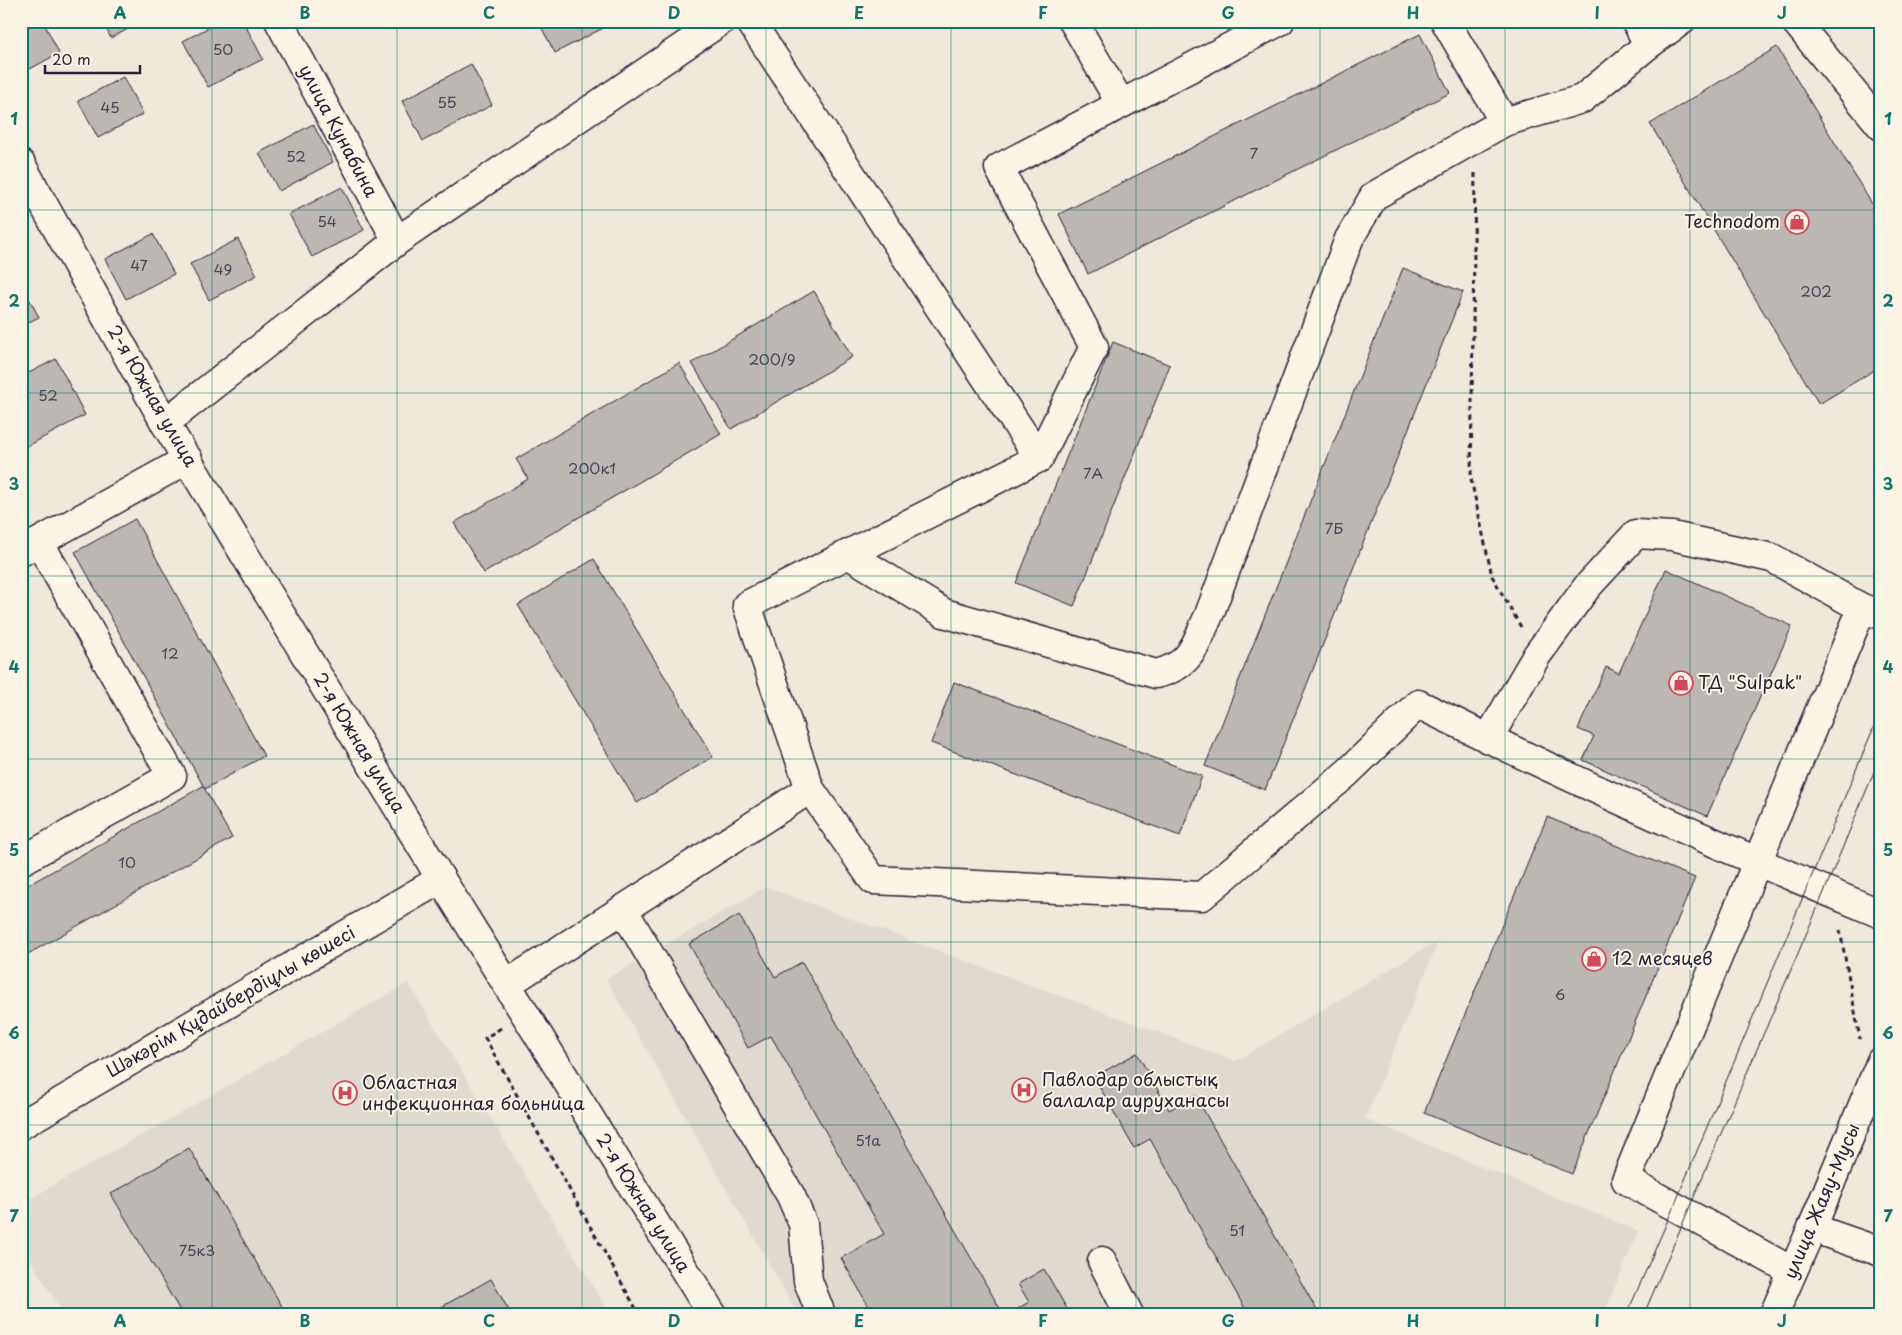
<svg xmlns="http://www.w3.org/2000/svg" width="1902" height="1335" viewBox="0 0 1902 1335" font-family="'Playpen Sans',sans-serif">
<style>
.built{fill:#e0d9cf}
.building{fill:#bcb7b3;stroke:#22223b}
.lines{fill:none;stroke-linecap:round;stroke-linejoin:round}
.minor-casing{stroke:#22223b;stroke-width:31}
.major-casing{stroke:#22223b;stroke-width:31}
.path{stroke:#22223b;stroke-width:3;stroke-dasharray:5 4;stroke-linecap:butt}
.minor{stroke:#fcf5e5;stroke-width:28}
.major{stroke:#fcf5e5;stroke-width:28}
.tram{stroke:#22223b;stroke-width:1}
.grid{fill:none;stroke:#0f766e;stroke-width:1;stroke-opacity:0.55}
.labels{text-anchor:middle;stroke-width:4;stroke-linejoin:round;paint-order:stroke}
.number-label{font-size:15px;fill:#484759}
.street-label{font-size:18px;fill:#22223b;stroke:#fcf5e5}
.poi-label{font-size:18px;fill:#22223b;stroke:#fcf5e5;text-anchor:start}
.neatline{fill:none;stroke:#0f766e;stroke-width:2}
.grid-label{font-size:16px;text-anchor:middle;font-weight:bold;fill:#0f766e}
</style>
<rect width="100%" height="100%" fill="#efe8db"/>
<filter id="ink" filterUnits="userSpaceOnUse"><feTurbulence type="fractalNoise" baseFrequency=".02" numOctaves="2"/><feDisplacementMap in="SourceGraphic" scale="10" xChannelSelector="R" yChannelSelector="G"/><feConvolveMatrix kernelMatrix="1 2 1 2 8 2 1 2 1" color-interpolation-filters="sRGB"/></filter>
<g filter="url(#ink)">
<g class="built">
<path d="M766 887 1236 1061 1439 940 1365 1119 1638 1231 1604 1314H798L606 979Z"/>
<path d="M408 983 610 1314H64L21 1245V1204Z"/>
</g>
<g class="building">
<path d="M43 21 59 53 21 74V22Z"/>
<path d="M102 21H143L111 38Z"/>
<path d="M221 21H243L263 59 208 87 183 41Z"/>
<path d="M538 21H604L607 26 555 53Z"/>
<path d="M1420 34 1450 93 1088 274 1059 214Z"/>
<path d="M1777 47 1881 219V366L1819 404 1650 124Z"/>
<path d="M471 64 492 105 423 141 402 101Z"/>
<path d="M123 77 143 114 98 138 78 101Z"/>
<path d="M313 124 333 162 279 191 259 153Z"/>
<path d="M342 187 364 230 312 257 289 214Z"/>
<path d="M153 234 174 274 126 299 105 259Z"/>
<path d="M238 239 257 275 209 300 190 264Z"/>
<path d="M1403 268 1463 292 1265 790 1205 766Z"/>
<path d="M21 284 39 317 21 326Z"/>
<path d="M814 291 852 357 731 429 692 363Z"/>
<path d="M1113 342 1170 365 1074 606 1016 583Z"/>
<path d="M56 359 85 415 24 448 21 442V377Z"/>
<path d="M679 363 721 434 484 573 454 523 528 479 516 459Z"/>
<path d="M135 519 264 756 205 789 75 552Z"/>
<path d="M594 559 713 757 637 803 518 605Z"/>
<path d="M1666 569 1792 626 1707 816 1583 760 1594 736 1578 729 1606 667 1619 673Z"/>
<path d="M954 682 1202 776 1180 836 931 743Z"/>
<path d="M203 786 232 838 21 958V889Z"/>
<path d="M1547 817 1695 878 1572 1174 1424 1113Z"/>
<path d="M739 915 775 977 802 962 1003 1314H873L841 1258 884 1234 771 1036 748 1048 689 944Z"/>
<path d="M1137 1053 1169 1110 1195 1095 1319 1314H1248L1150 1139 1134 1148 1094 1077Z"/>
<path d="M189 1148 283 1308 273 1314H182L111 1194Z"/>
<path d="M1044 1269 1070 1314H1009L1029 1302 1018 1284Z"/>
<path d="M491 1279 511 1314H429Z"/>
</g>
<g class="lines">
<g class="minor-casing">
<g id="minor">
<path d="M279 21 397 241"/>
<path d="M750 21 1039 458 1094 347 999 168 1280 21"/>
<path d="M1073 21 1121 104"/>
<path d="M1445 21 1504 122 1582 99 1648 45 1681 21"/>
<path d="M1636 21 1648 45"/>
<path d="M1795 21 1881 126"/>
<path d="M21 164 165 423 441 879 712 1314"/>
<path d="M165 423 397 241 721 21"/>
<path d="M1039 458 747 605 810 789 873 880 1202 896 1347 773 1418 704C1570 779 1724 849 1881 914"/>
<path d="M21 552 188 459"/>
<path d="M848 554 944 613 1156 674C1192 665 1194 647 1209 615L1349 239 1374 196 1504 122"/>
<path d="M1488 739 1537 655 1587 587 1636 534 1672 536 1772 558 1862 608"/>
<path d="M21 861 172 776 39 542"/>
<path d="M623 909 791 1196 803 1224 808 1281 821 1314"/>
<path d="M507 984 810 789"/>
<path d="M21 1125 441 879"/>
<path d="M1812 1228 1881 1252"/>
<path d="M1102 1261 1129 1314"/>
<path d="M1792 1271 1626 1180 1862 608 1881 615"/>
</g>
</g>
<g class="major-casing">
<path id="major" d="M1774 1314 1812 1228 1881 1061"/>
</g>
<g class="path">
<path d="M1869 21 1881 34"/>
<path d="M1475 173 1471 479 1492 576 1521 627"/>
<path d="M1840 930 1860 1039"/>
<path d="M501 1028 485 1038 639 1314"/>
</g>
<use href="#minor" class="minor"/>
<use href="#major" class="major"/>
<g class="tram">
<path d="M1627 1314 1674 1206 1881 710"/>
<path d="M1644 1314 1825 890 1881 755"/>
</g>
</g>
</g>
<path class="grid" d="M212 21V1314M397 21V1314M582 21V1314M766 21V1314M951 21V1314M1136 21V1314M1320 21V1314M1505 21V1314M1690 21V1314M21 210H1881M21 393H1881M21 576H1881M21 759H1881M21 942H1881M21 1125H1881"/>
<defs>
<g id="shop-ring" transform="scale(1.25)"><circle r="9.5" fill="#fcf5e5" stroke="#d1495b" stroke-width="1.5"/><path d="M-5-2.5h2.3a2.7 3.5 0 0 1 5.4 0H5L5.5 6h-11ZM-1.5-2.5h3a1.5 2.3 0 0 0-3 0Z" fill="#d1495b"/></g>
<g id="hospital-ring" transform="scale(1.25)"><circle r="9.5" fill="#fcf5e5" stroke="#d1495b" stroke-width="1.5"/><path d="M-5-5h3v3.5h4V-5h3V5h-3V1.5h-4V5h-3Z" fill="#d1495b"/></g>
</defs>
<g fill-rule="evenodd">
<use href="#shop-ring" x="1797" y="222"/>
<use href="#shop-ring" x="1681" y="683"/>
<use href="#shop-ring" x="1594" y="959"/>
<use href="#hospital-ring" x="1024" y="1090"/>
<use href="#hospital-ring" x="345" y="1093"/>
</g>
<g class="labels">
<g class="number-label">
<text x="223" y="55">50</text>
<text x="447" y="108">55</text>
<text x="110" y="113">45</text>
<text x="1254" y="159">7</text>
<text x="296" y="162">52</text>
<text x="327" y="227">54</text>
<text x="139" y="271">47</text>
<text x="223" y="275">49</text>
<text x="1816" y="297">202</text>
<text x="772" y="365">200/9</text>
<text x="48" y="401">52</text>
<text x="592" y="474">200к1</text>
<text x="1093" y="479">7А</text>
<text x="1334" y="534">7Б</text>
<text x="170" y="659">12</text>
<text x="127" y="868">10</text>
<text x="1560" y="1000">6</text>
<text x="868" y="1146">51а</text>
<text x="1237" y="1236">51</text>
<text x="197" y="1256">75к3</text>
</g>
<g class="street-label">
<text transform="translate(338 131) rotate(62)" y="6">улица Кунабина</text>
<text transform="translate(152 396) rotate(60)" y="6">2-я Южная улица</text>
<text transform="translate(359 743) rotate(59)" y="6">2-я Южная улица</text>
<text transform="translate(231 1002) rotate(-30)" y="6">Шәкәрім Құдайбердіұлы көшесі</text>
<text transform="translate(1822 1201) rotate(-67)" y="6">улица Жаяу-Мусы</text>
<text transform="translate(643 1203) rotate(58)" y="6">2-я Южная улица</text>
</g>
<g class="poi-label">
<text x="1780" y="228" text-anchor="end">Technodom</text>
<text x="1698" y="689">ТД "Sulpak"</text>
<text x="1612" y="965">12 месяцев</text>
<text x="1042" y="1086">Павлодар облыстық<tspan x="1042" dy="21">балалар ауруханасы</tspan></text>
<text x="362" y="1089">Областная<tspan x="362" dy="21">инфекционная больница</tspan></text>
</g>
</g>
<rect width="1902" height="1335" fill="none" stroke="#fcf5e5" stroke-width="55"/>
<path d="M45 65v8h95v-8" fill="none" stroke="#22223b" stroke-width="2.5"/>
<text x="52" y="65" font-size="15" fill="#22223b" stroke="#fcf5e5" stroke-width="4" paint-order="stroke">20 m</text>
<rect x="28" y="28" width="1846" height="1280" class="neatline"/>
<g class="grid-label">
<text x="120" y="19">A</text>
<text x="305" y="19">B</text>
<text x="489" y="19">C</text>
<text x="674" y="19">D</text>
<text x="859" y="19">E</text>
<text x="1043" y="19">F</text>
<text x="1228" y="19">G</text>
<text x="1413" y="19">H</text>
<text x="1597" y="19">I</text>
<text x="1782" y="19">J</text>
<text x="14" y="125">1</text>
<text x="1888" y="125">1</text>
<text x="14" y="307">2</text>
<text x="1888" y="307">2</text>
<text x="14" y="490">3</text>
<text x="1888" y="490">3</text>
<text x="14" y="673">4</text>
<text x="1888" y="673">4</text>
<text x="14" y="856">5</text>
<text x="1888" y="856">5</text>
<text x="14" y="1039">6</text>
<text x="1888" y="1039">6</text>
<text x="14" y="1222">7</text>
<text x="1888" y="1222">7</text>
<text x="120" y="1327">A</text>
<text x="305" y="1327">B</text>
<text x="489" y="1327">C</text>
<text x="674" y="1327">D</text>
<text x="859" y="1327">E</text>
<text x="1043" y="1327">F</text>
<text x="1228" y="1327">G</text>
<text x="1413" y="1327">H</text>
<text x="1597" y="1327">I</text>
<text x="1782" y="1327">J</text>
</g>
</svg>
